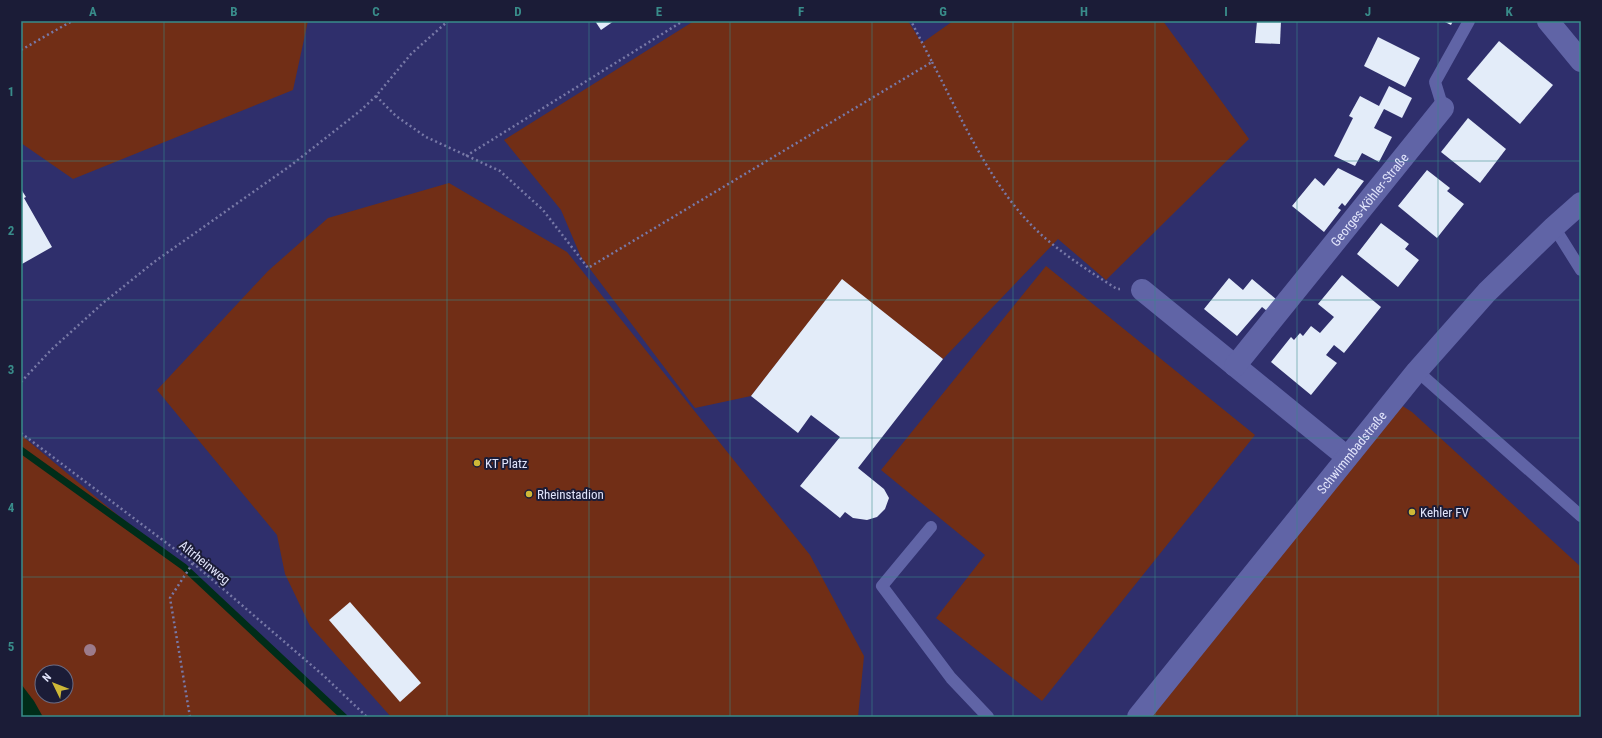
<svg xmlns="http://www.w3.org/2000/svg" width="1602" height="738" viewBox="0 0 1602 738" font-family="'Roboto Condensed',sans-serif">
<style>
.green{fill:#712e16;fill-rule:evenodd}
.water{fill:#002d19}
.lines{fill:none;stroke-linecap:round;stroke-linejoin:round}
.stream{stroke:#002d19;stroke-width:7}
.building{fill:#e3ecf9}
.path{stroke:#7879a7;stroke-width:2.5;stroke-dasharray:2 3;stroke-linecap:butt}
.lane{stroke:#6064a6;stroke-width:12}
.street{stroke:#6064a6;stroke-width:22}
.tree{fill:#9c7b8b}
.grid{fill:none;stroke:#398c8a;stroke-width:1;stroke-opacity:0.55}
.poi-dot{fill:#ceb837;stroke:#1b1c37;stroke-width:1.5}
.labels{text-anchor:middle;stroke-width:4;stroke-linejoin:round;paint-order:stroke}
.street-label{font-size:13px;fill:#e1e4fb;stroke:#1b1c37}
.poi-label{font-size:13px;fill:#e1e4fb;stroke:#1b1c37;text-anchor:start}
.neatline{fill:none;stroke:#398c8a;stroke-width:1.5}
.grid-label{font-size:13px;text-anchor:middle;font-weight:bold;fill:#398c8a}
</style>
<rect width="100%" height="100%" fill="#2f2f6c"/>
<g class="green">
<path d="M21 21H308L293 90 73 179 21 143Z"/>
<path d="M694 21H908L922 43 953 21H1163L1249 139 1106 280 1058 239 943 359 842 280 751 396 695 408 581 257 561 210 504 140Z"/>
<path d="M449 183 567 252 810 555 864 656 858 717H391L310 626 285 574 277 535 157 390 268 271 328 218Z"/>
<path d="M1046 266 1255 435 1042 701 936 618 985 555 881 470Z"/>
<path d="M1393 400 1412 412 1581 567V717H1138Z"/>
<path d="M21 435 178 565 341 717H21ZM42 672H66V696H42Z"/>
</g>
<path class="water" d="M21 684 34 701 43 717H21Z"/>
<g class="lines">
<path class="stream" d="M21 450 184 567 344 717"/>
</g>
<g class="building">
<path d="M595 21H614L601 30Z"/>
<path d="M1257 21H1281L1280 44 1255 43Z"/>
<path d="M1443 21H1453L1451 25Z"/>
<path d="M1378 37 1420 58 1405 87 1364 66Z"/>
<path d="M1499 41 1553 85 1520 124 1467 79Z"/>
<path d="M1389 86 1412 98 1402 118 1384 109 1374 128 1392 137 1379 162 1362 153 1355 166 1334 156 1353 118 1349 116 1360 96 1379 106Z"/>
<path d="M1468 118 1506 149 1480 183 1441 152Z"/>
<path d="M1338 168 1364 181 1345 206 1342 203 1338 208 1341 210 1324 232 1292 206 1315 178 1324 186Z"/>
<path d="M1427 170 1450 188 1447 191 1464 204 1437 238 1398 206Z"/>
<path d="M21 189 26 197 24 198 52 247 22 264 21 261Z"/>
<path d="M1381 223 1409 244 1405 249 1419 260 1398 287 1357 254Z"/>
<path d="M1342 275 1381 307 1344 353 1334 345 1326 355 1337 363 1311 395 1271 362 1291 337 1294 340 1300 333 1303 336 1311 326 1320 333 1334 317 1318 304Z"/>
<path d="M1229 278 1243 290 1252 279 1277 300 1267 311 1262 307 1237 336 1204 309Z"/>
<path d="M842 279 943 359 858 468 884 489 889 498 885 509 877 517 867 520 853 518 845 512 840 518 800 486 840 437 811 415 798 433 751 396Z"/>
<path d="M350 602 421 683 400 702 329 620Z"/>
</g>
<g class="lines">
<g class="path">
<path d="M21 50 72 21"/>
<path d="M932 62C963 121 994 194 1045 238 1067 257 1092 273 1117 289H1120"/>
<path d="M376 96 396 116 426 137 500 171 543 210 588 268 932 62 911 21"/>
<path d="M466 156 683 21"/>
<path d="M21 382 51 350 103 303 154 262 290 166 360 111 376 96 411 54 448 21"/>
<path d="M21 433 193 563 324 676 367 717"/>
<path d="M190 717 170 598 193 563"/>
</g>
<g class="lane">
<path d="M1443 108 1435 82 1469 21"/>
<path d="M1554 227 1581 270"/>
<path d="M1417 371 1581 516"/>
<path d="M931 527 882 586 951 678 988 717"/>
</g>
<g class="street">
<path d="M1548 21 1581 61"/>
<path d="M1142 290 1347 457"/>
<path id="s1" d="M1235 366 1443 108"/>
<path id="s2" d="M1138 717 1417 371 1487 292 1554 227 1581 203"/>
</g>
</g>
<circle class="tree" cx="90" cy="650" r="6"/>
<path class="grid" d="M164 21V717M305 21V717M447 21V717M589 21V717M730 21V717M872 21V717M1013 21V717M1155 21V717M1297 21V717M1438 21V717M21 161H1581M21 300H1581M21 438H1581M21 577H1581"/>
<g class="poi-dot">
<circle cx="477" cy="463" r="4"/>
<circle cx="529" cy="494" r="4"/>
<circle cx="1412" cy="512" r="4"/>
</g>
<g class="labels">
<g class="street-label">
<text dy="5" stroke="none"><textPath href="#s1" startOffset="214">Georges-Köhler-Straße</textPath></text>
<text dy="5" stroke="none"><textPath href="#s2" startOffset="340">Schwimmbadstraße</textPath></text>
<text transform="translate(205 562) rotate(39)" y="5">Altrheinweg</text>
</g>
<g class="poi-label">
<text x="485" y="468">KT Platz</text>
<text x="537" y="499">Rheinstadion</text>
<text x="1420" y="517">Kehler FV</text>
</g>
</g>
<rect width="1602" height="738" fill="none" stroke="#1b1c37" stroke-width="44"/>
<g transform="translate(54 684) rotate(313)"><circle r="19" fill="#1b1c37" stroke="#6a6c85"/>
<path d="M0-3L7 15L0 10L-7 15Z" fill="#ceb837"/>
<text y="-6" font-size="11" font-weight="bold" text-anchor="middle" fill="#e1e4fb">N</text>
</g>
<rect x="22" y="22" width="1558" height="694" class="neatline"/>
<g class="grid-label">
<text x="93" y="16">A</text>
<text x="234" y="16">B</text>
<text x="376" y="16">C</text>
<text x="518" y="16">D</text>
<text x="659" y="16">E</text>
<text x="801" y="16">F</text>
<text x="943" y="16">G</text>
<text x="1084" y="16">H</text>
<text x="1226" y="16">I</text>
<text x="1368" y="16">J</text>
<text x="1509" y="16">K</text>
<text x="11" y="96">1</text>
<text x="11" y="235">2</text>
<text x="11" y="374">3</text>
<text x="11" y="512">4</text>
<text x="11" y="651">5</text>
</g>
</svg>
